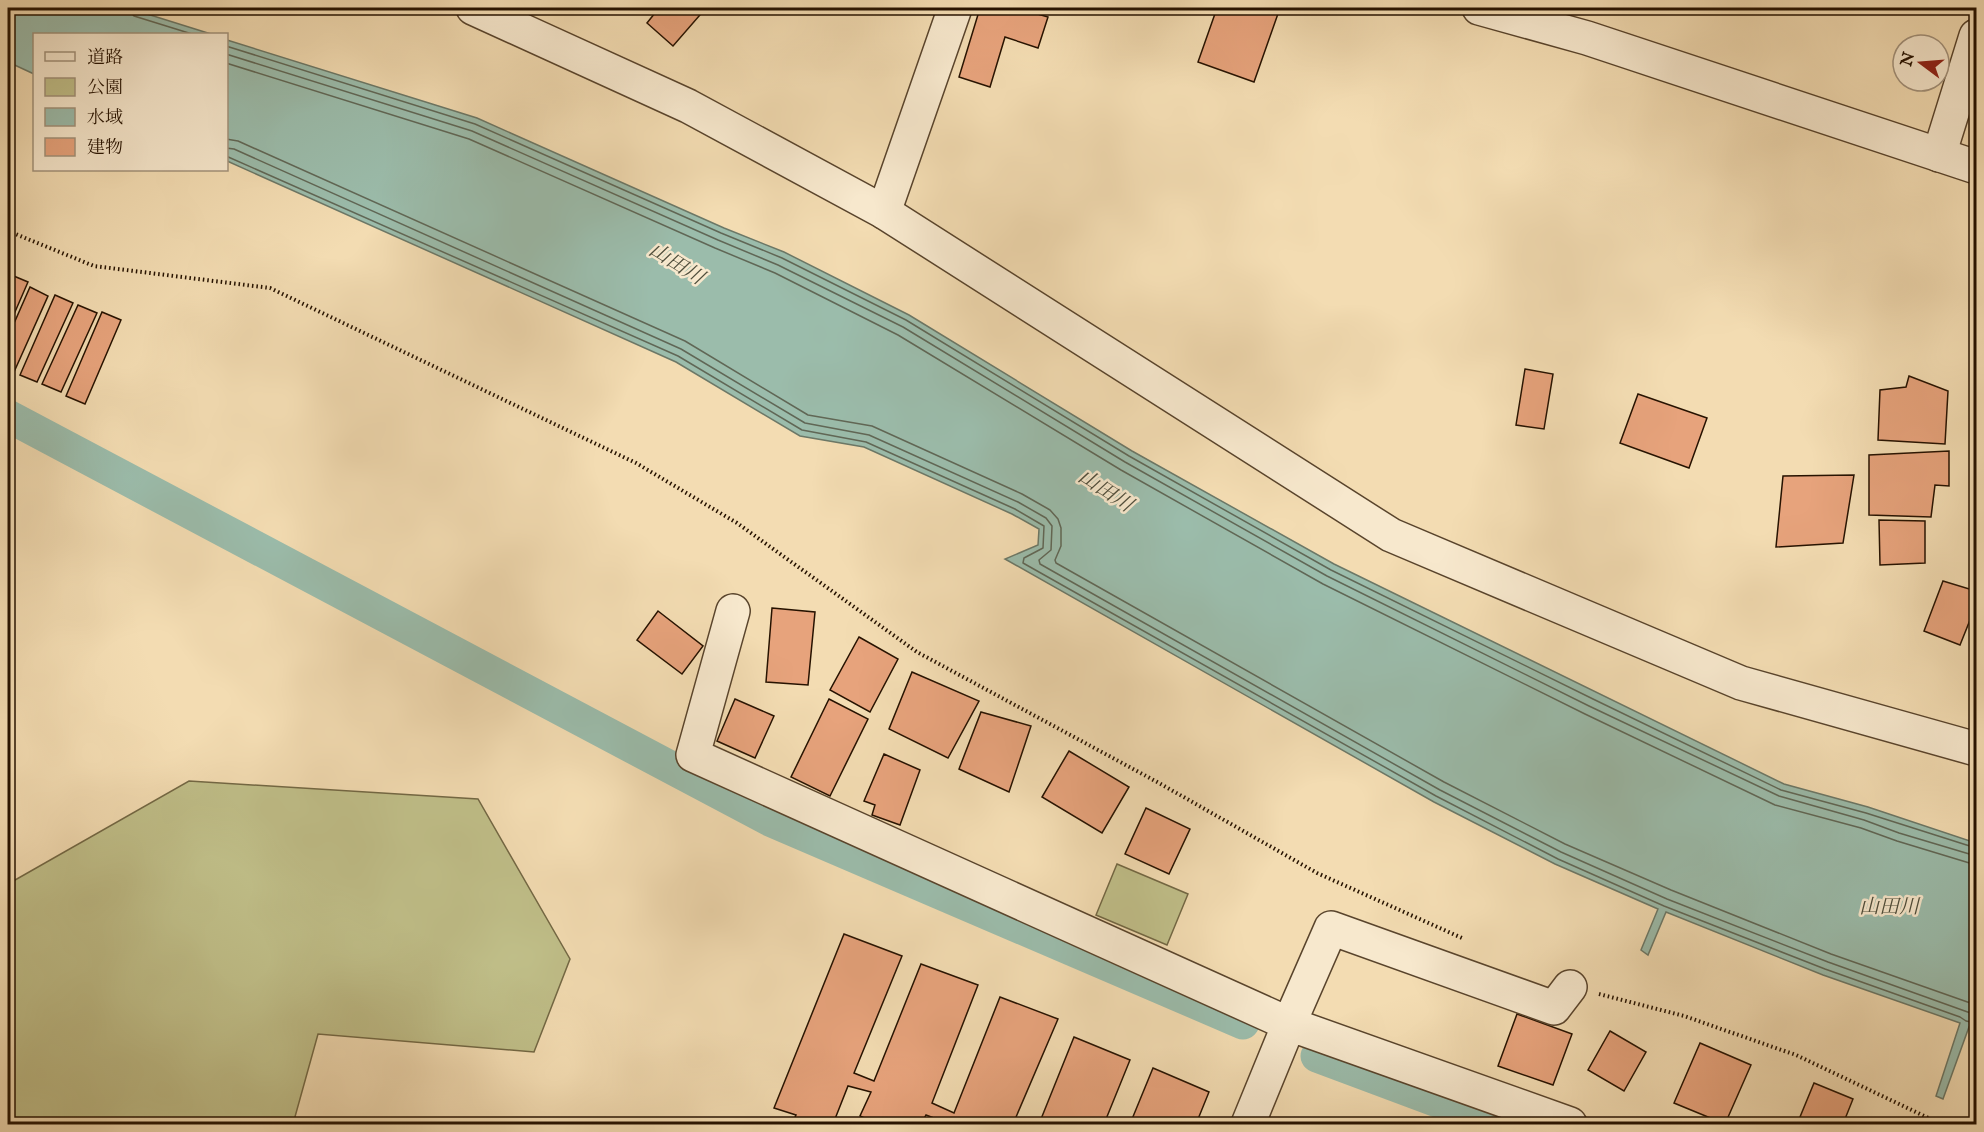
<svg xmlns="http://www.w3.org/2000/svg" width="1984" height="1132" viewBox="0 0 1984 1132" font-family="'IM FELL English','Noto Serif JP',serif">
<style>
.green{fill:#c0bf89;stroke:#736844;stroke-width:1.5}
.water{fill:#9bbcab;stroke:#6c7867;stroke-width:1.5}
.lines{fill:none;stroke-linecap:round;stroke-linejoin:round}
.shore{stroke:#606756;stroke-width:1.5}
.canal{stroke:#9bbcab;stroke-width:33}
.building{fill:#e7a37c;stroke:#261200;stroke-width:1.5}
.minor-casing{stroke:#59442c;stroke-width:36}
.tertiary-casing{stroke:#59442c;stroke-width:36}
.path{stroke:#261200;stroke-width:4;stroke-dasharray:1.5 3;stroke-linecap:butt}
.minor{stroke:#f7e8cd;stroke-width:33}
.tertiary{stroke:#f7e8cd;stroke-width:33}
.labels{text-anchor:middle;stroke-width:5;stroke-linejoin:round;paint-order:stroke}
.water-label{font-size:20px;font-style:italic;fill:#4f4e3c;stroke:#f7e8cd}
</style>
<rect width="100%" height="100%" fill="#f3dcb2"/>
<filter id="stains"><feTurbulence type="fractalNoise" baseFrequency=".00333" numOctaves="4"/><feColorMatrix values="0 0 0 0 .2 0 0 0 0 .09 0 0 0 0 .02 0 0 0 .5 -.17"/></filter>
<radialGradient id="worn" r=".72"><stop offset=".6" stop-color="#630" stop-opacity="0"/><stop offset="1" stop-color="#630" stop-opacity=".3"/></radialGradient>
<g class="green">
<path d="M189 781 478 799 570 959 534 1052 318 1034 293 1124H8V884Z"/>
<path d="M1117 864 1188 894 1167 945 1096 915Z"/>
</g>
<g class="water">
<path d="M8 8H128L211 34H34V74L8 62Z"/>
<path d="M227 40 477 118 724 228 784 252 909 315 1132 451 1334 564 1784 784 1868 807 1976 843V1029L1969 1027 1943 1099 1936 1096 1960 1023 1823 975 1666 912 1648 955 1641 950 1658 909 1555 864 1434 802 1005 559 1038 545 1039 529 1012 514 864 447 800 436 676 362 227 161Z"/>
</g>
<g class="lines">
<g class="shore">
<path d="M130 8 131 12 134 16 192 34"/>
<path d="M226 46 475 124 721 233 782 258 906 320 1129 456 1331 570 1593 699 1781 790 1866 813 1976 848"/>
<path d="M226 54 472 131 718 240 778 265 903 327 1125 462 1327 576 1589 706 1779 796 1864 820 1899 833 1976 856"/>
<path d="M226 63 469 139 715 248 775 273 898 335 1121 470 1323 584 1585 714 1775 805 1861 828 1897 841 1976 865"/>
<path d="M226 139 238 141 685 341 808 415 872 426 1022 494 1050 510 1058 519 1061 528V546L1055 560 1056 563 1444 782 1565 844 1671 890 1831 954 1976 1005"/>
<path d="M226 148 234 149 681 349 805 423 869 435 1018 502 1046 518 1052 526 1051 550 1039 560 1040 564 1440 790 1561 852 1667 899 1828 962 1976 1015"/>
<path d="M226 156 678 356 802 430 866 442 1015 509 1044 526 1043 548 1024 558 1023 563 1436 796 1558 859 1664 906 1825 969 1960 1017 1966 1021 1976 1023"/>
</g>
<g class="canal">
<path d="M8 416 770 820 1243 1023"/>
<path d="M1317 1056 1499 1124"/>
</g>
</g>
<g class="building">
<path d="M659 8H706L673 46 647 23Z"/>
<path d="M980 8H1017L1048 17 1038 48 1005 37 990 87 959 77Z"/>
<path d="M1217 8H1280L1254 82 1198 62Z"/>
<path d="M9 274 28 282 8 328V278Z"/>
<path d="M30 287 48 296 14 372 8 369V337Z"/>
<path d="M55 295 73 303 37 382 20 375Z"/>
<path d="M78 305 97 313 61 392 42 384Z"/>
<path d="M102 312 121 320 85 404 66 396Z"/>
<path d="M1525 369 1553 374 1544 429 1516 425Z"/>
<path d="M1909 376 1948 391 1945 444 1878 440 1880 390 1906 387Z"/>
<path d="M1638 394 1707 418 1689 468 1620 443Z"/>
<path d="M1949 451V486L1935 485 1931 517 1869 515V455Z"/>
<path d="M1854 475 1843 543 1776 547 1783 476Z"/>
<path d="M1879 520 1925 521V563L1880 565Z"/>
<path d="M1943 581 1976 591V605L1960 645 1924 631Z"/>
<path d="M772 608 815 612 808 685 766 682Z"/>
<path d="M658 611 703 646 682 674 637 640Z"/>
<path d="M859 637 898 659 870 712 830 690Z"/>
<path d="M912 672 979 701 948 758 889 729Z"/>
<path d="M735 699 774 716 755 758 717 741Z"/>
<path d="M829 699 868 719 830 796 791 777Z"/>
<path d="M981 712 1031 726 1009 792 959 769Z"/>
<path d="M1069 751 1129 787 1102 833 1042 797Z"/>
<path d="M884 754 920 770 900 825 872 815 875 805 864 801Z"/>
<path d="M1146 808 1190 829 1169 874 1125 854Z"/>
<path d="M844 934 902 956 854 1073 874 1081 921 964 978 985 932 1103 954 1113 1000 997 1058 1019 1013 1124H946L947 1123 926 1115 921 1124H877L860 1116 871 1092 848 1086 833 1124H792L796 1115 774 1108Z"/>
<path d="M1517 1014 1572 1034 1553 1085 1498 1066Z"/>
<path d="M1610 1031 1646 1052 1624 1091 1588 1070Z"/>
<path d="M1074 1037 1130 1060 1104 1124H1039Z"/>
<path d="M1700 1043 1751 1065 1725 1124 1674 1103Z"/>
<path d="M1153 1068 1209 1092 1196 1124H1130Z"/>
<path d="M1814 1083 1853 1099 1843 1124H1808L1809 1122 1800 1117Z"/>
</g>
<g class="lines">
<g class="minor-casing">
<g id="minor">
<path d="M473 8 688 106 884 212 1391 535 1741 683 1976 749"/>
<path d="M1479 8 1587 38 1976 167"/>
<path d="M1939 155 1976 36"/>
<path d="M884 212 955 8"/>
<path d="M733 611 693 755 1289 1024 1331 928 1554 1008 1570 987"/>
</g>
</g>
<g class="tertiary-casing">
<path id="tertiary" d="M1248 1124 1289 1024 1570 1124"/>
</g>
<g class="path">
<path d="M8 231 94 266 270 288 636 463 737 523 917 652 1159 783 1317 873 1462 938"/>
<path d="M1599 994 1684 1016 1796 1055 1941 1124"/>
</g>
<use href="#minor" class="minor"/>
<use href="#tertiary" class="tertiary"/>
</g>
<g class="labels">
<g class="water-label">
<text transform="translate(677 263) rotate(32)" y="7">山田川</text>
<text transform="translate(1106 490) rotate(33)" y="7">山田川</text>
<text x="1889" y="913">山田川</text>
</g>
</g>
<rect width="1984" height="1132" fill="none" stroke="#f3dcb2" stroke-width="30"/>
<rect x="9" y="9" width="1966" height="1114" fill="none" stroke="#261200" stroke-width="3"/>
<rect x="15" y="15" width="1954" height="1102" fill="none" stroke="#261200" stroke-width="1.5"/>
<rect x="33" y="33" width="195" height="138" fill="#f7e8cd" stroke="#a3927b" stroke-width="1.5"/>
<rect x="45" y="52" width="30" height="9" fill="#f7e8cd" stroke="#a3927b" stroke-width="1.5"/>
<text x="87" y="63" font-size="18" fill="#261200">道路</text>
<rect x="45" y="78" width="30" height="18" fill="#c0bf89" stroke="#a3927b" stroke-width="1.5"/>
<text x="87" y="93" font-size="18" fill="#261200">公園</text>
<rect x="45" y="108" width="30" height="18" fill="#9bbcab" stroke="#a3927b" stroke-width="1.5"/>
<text x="87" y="123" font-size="18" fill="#261200">水域</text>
<rect x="45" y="138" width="30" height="18" fill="#e7a37c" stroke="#a3927b" stroke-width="1.5"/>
<text x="87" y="153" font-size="18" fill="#261200">建物</text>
<g transform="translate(1921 63) rotate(286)"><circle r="28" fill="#f7e8cd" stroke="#a3927b" stroke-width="1.5"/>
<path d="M0-4.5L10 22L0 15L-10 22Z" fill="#8f2418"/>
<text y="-9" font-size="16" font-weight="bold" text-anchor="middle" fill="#261200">N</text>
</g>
<rect width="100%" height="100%" filter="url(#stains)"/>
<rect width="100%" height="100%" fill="url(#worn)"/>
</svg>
